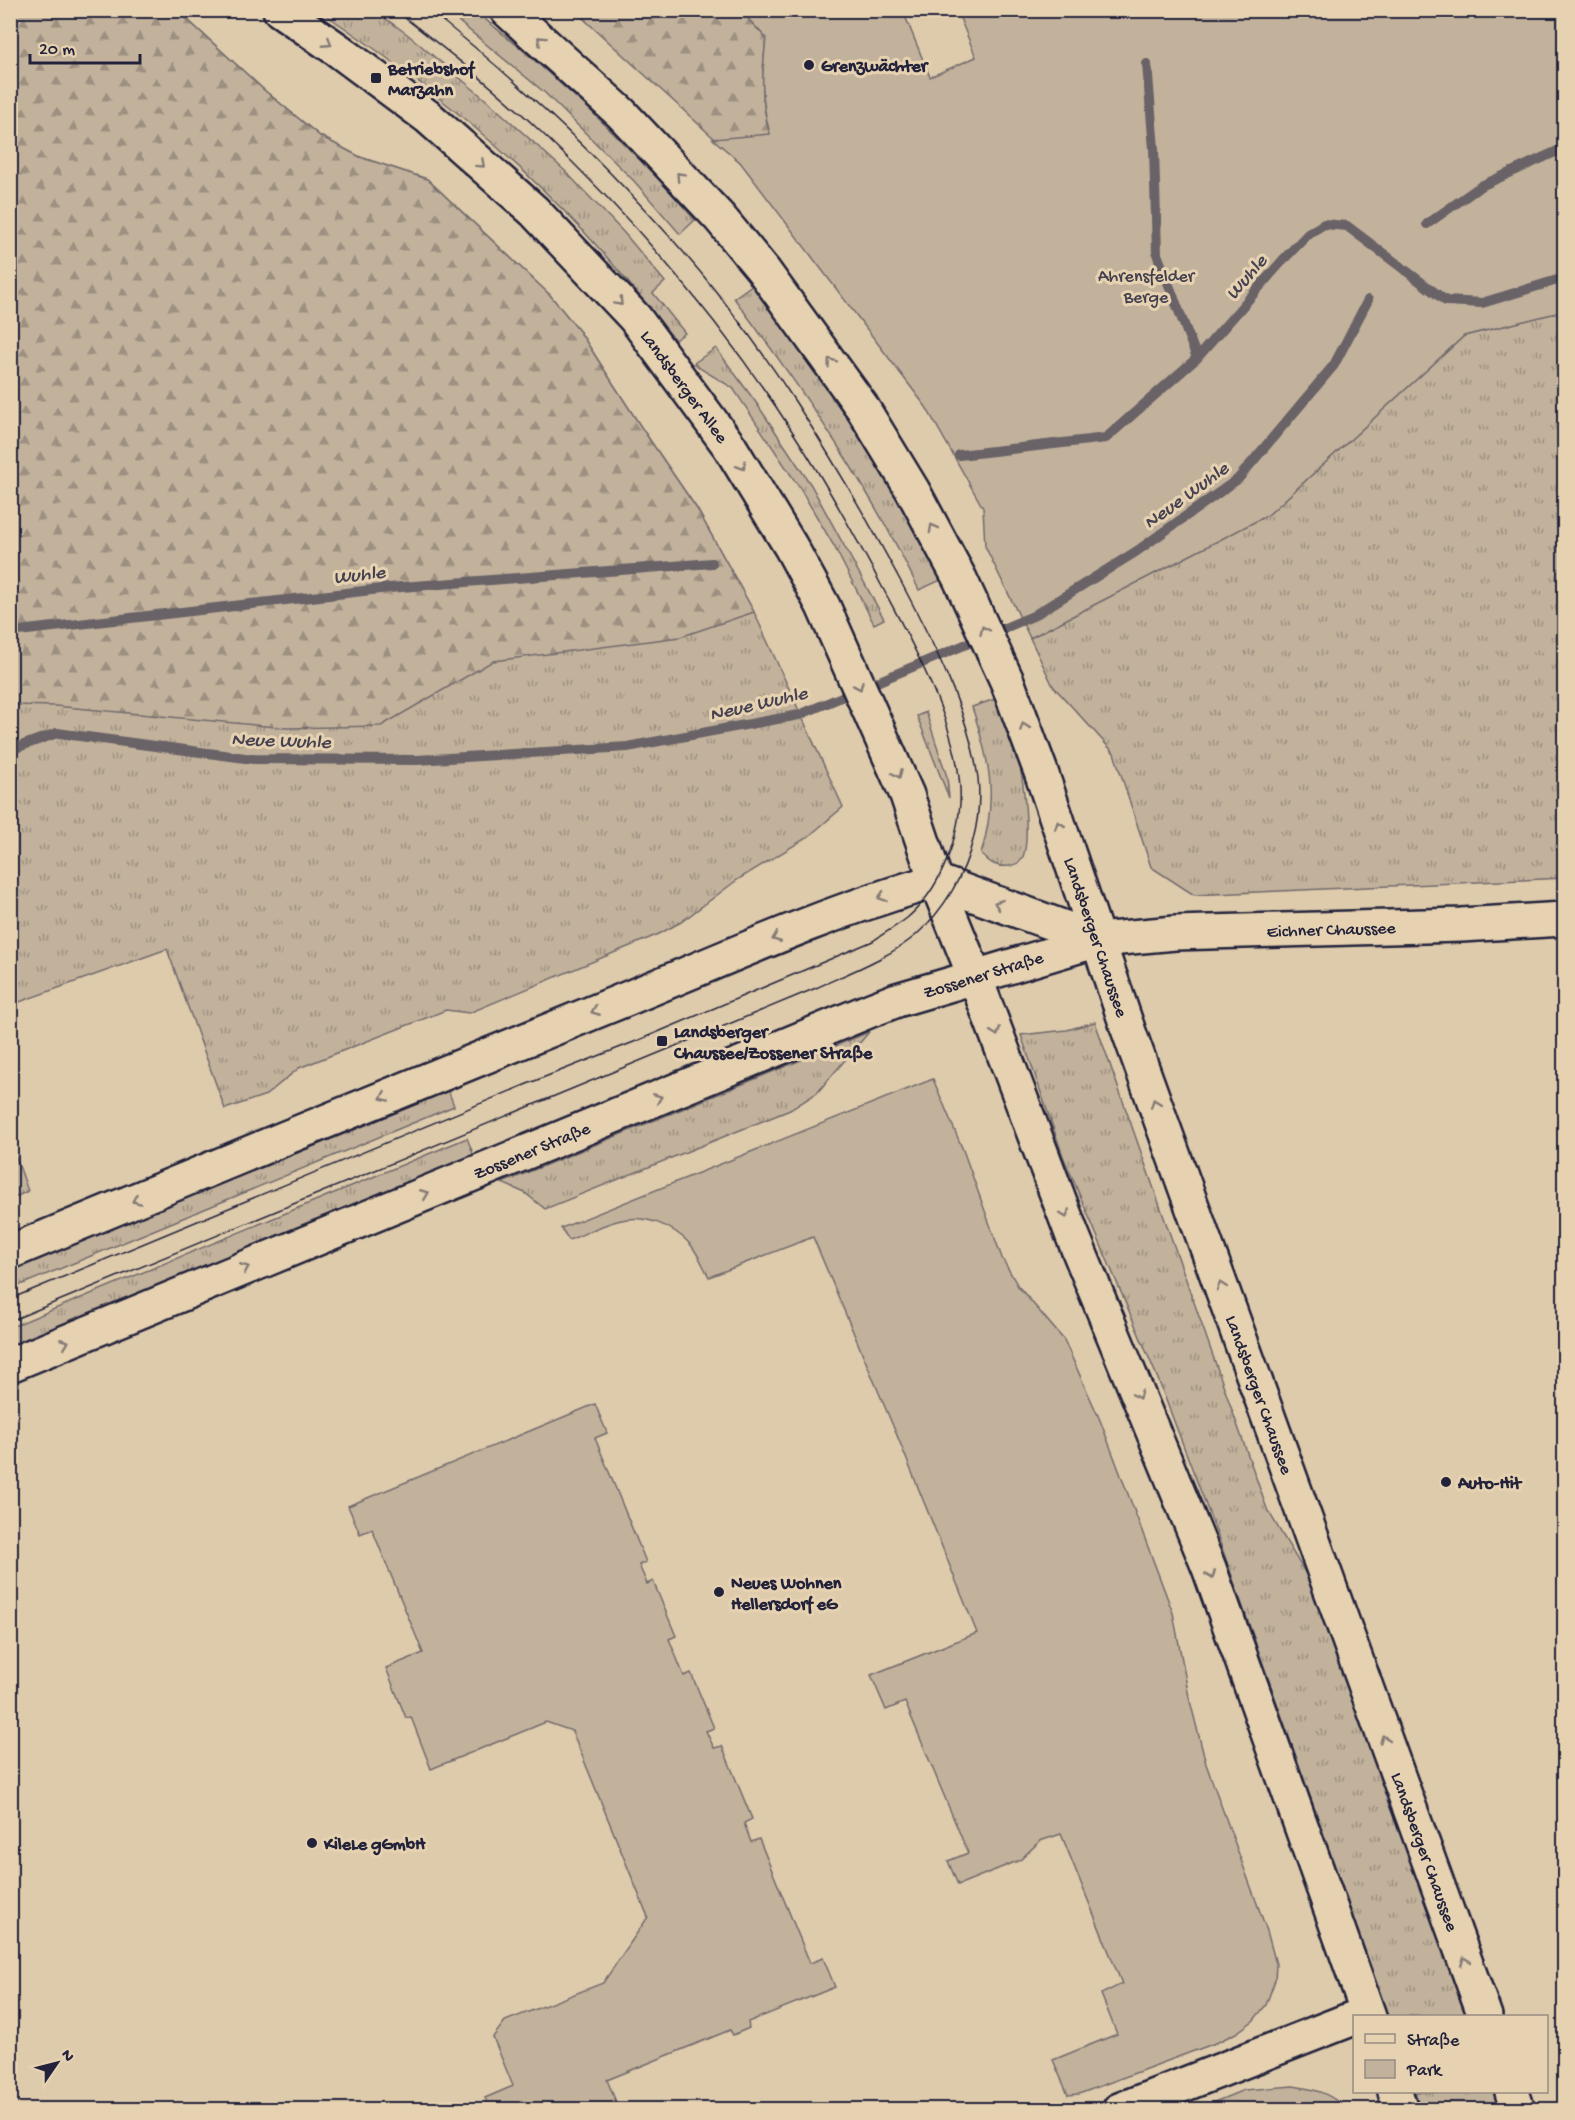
<svg xmlns="http://www.w3.org/2000/svg" width="1575" height="2120" viewBox="0 0 1575 2120" font-family="'Gochi Hand',sans-serif">
<style>
.grass{fill:url(#grass-tufts);stroke:#726a6c;stroke-width:1.5}
.forest{fill:url(#forest-firs);stroke:#726a6c;stroke-width:1.5}
.park{fill:#c2b29c;stroke:#726a6c;stroke-width:1.5}
.lines{fill:none;stroke-linecap:round;stroke-linejoin:round}
.stream{stroke:#696266;stroke-width:10}
.minor-casing{stroke:#22223b;stroke-width:38}
.major-casing{stroke:#22223b;stroke-width:38}
.minor{stroke:#e6d2b1;stroke-width:33}
.major{stroke:#e6d2b1;stroke-width:33}
.tram{stroke:#22223b;stroke-width:1.5}
.oneway{stroke:#847a76}
.poi-dot{fill:#22223b;stroke:#e6d2b1;stroke-width:2}
.labels{text-anchor:middle;stroke-width:6;stroke-linejoin:round;paint-order:stroke}
.poi-label{font-size:18px;font-weight:bold;fill:#22223b;stroke:#e6d2b1;text-anchor:start}
.park-label{font-size:18px;fill:#423f4e;stroke:#e6d2b1}
.street-label{font-size:18px;fill:#22223b;stroke:#e6d2b1}
.water-label{font-size:20px;font-style:italic;fill:#464251;stroke:#e6d2b1}
</style>
<defs>
<pattern id="grass-tufts" width="24" height="20" patternUnits="userSpaceOnUse" patternTransform="scale(1.5)"><rect width="24" height="20" fill="#c2b29c"/><path d="M3 7l-1-3M5 7V3M7 7l1-3M15 17l-1-3M17 17v-4M19 17l1-3" fill="none" stroke="#9d9080"/></pattern>
<pattern id="forest-firs" width="22" height="20" patternUnits="userSpaceOnUse" patternTransform="scale(1.5)"><rect width="22" height="20" fill="#c2b29c"/><path d="M5 1l3.5 6h-7zM16 11l3.5 6h-7z" fill="#9d9080"/></pattern>
</defs>
<rect width="100%" height="100%" fill="#decbac"/>
<filter id="ink" filterUnits="userSpaceOnUse"><feTurbulence type="fractalNoise" baseFrequency=".0167" numOctaves="2"/><feDisplacementMap in="SourceGraphic" scale="12" xChannelSelector="R" yChannelSelector="G"/><feConvolveMatrix kernelMatrix="1 2 1 2 8 2 1 2 1" color-interpolation-filters="sRGB"/></filter>
<g filter="url(#ink)">
<g class="grass">
<path d="M10 11H178L264 90 320 136 360 157 427 179 550 295 580 332 641 427 697 509 754 612 843 807 808 837 737 880 681 922 659 934 469 1013 446 1010 299 1068 266 1095 225 1109 167 949 11 1005Z"/>
<path d="M320 11H375L407 34 491 104 564 170 625 234 665 282 653 293 685 333 675 340C647 304 618 269 587 235 509 151 416 75 320 11Z"/>
<path d="M446 11H475L525 52 590 110 659 179 695 220 680 234 634 181 544 92Z"/>
<path d="M752 285C824 378 887 475 941 580L919 590C869 485 803 391 734 298Z"/>
<path d="M1564 311V878L1194 895 1151 867 1114 753 1053 686 1030 638 1268 515 1464 336Z"/>
<path d="M716 348 757 404 811 485 884 619 874 624 834 546 801 490 733 388 701 369 694 363Z"/>
<path d="M995 699C1003 718 1012 737 1017 755 1023 774 1032 846 1021 860 1019 864 1013 865 1009 866 996 868 989 862 981 854 998 797 990 762 972 707Z"/>
<path d="M926 712 947 777 949 798 917 716Z"/>
<path d="M1095 1022 1267 1509 1309 1579 1466 2016H1388L1217 1534 1158 1379 1063 1156 1021 1035 1067 1030Z"/>
<path d="M869 1032 817 1093 790 1110 545 1209 525 1193 502 1183Z"/>
<path d="M448 1090 454 1106 11 1289V1270Z"/>
<path d="M467 1138 474 1156 11 1347V1327Z"/>
<path d="M10 1140 28 1191 11 1199H10Z"/>
<path d="M1415 2092H1493L1499 2109H1421Z"/>
</g>
<g class="forest">
<path d="M11 10 178 11 264 90 320 136 360 157 427 179 550 295 580 332 641 427 697 509 754 612 680 637 493 661 381 726 287 728 55 706 11 705Z"/>
<path d="M575 11H741L766 38C762 74 760 99 770 135L740 162Z"/>
</g>
<g class="park">
<path d="M741 11H903L930 77 976 57 957 11H1564V311L1464 336 1268 515 1030 638 985 546 983 508 926 407 740 162 713 139 770 134C760 97 762 76 766 38Z"/>
<path d="M933 1079 963 1150 1002 1258 1018 1286 1064 1340 1100 1420 1173 1613 1189 1697 1206 1764 1267 1931 1276 1964 1275 1980 1266 2005 1253 2021 1236 2033 1218 2042 1079 2094 1068 2095 1053 2060 1117 2034 1101 1994 1122 1984 1061 1834 1040 1841 1020 1860 958 1885 948 1861 968 1853 905 1702 886 1710 871 1675 977 1633 896 1433 813 1237 709 1277C703 1266 698 1253 690 1244 672 1225 643 1213 617 1221 601 1225 585 1234 569 1240L561 1228Z"/>
<path d="M595 1404 607 1433 595 1438 646 1562 639 1565 647 1584 653 1581 676 1636 669 1639 684 1676 691 1673 714 1728 706 1731 714 1748 722 1746 723 1748 752 1819 744 1823 751 1842 759 1839 810 1963 823 1958 835 1987 748 2022 749 2028 733 2035 730 2030 607 2080 619 2109H490L485 2098 513 2086 493 2037 505 2021 603 1983 648 1917 572 1731 546 1722 431 1769 411 1717 406 1718 386 1668 423 1653 372 1529 360 1534 348 1506Z"/>
<path d="M1293 2086C1313 2089 1332 2093 1345 2109H1197L1244 2090Z"/>
</g>
<g class="lines">
<g class="stream">
<path d="M1147 64 1154 149 1157 254 1197 358"/>
<path d="M1427 224 1481 186 1564 148"/>
<path d="M959 455 1106 438 1197 358 1283 260 1308 234 1324 224 1347 226 1446 301 1482 303 1564 278"/>
<path d="M10 632 389 588 712 563"/>
<path d="M10 750 57 733 253 759 417 760 627 747 799 715 1033 616 1137 551 1238 479 1334 365 1368 300"/>
</g>
<g class="minor-casing">
<g id="minor">
<path d="M10 1252C208 1170 405 1088 604 1008 713 964 822 913 936 881"/>
<path id="s1" d="M10 1365 871 1010 897 1000 975 977"/>
<path d="M1119 2110 1354 2018"/>
</g>
</g>
<g class="major-casing">
<g id="major">
<path id="s2" d="M280 10 338 50 428 117 534 211 635 318 730 447 791 547 823 606 907 795 936 881 975 977 1072 1234 1209 1568 1369 2016"/>
<path id="s3" d="M507 10 621 113 720 218 763 270 862 407 913 491 960 579 1007 681 1041 772 1129 1032 1485 2016"/>
<path d="M936 881 1098 940"/>
<path id="s4" d="M975 977 1098 940 1175 933 1461 925 1564 919"/>
<path d="M1395 2092 1401 2110"/>
<path d="M1512 2092 1518 2110"/>
</g>
</g>
<use href="#minor" class="minor"/>
<use href="#major" class="major"/>
<g class="tram">
<path d="M10 1299 532 1082 639 1040 873 941C884 933 897 926 907 918 939 891 957 844 960 804 964 739 917 652 887 596 858 541 828 486 794 434 722 323 636 221 539 130 494 87 445 49 395 10"/>
<path d="M10 1321 816 988C848 973 889 958 916 935 944 910 964 876 973 840 978 821 980 797 978 778 968 708 932 641 900 580 835 459 763 341 671 238 597 155 516 79 429 10"/>
</g>
</g>
<defs><path id="oneway-chevron" d="M-2-3.5L2.5 0L-2 3.5" fill="none" stroke-width="1.6" stroke-linecap="round" stroke-linejoin="round" transform="scale(1.5)"/></defs>
<g class="oneway">
<use href="#oneway-chevron" transform="translate(541 40) rotate(-138)"/>
<use href="#oneway-chevron" transform="translate(328 43) rotate(33)"/>
<use href="#oneway-chevron" transform="translate(481 164) rotate(42)"/>
<use href="#oneway-chevron" transform="translate(680 176) rotate(-133)"/>
<use href="#oneway-chevron" transform="translate(619 302) rotate(47)"/>
<use href="#oneway-chevron" transform="translate(831 362) rotate(-126)"/>
<use href="#oneway-chevron" transform="translate(742 466) rotate(59)"/>
<use href="#oneway-chevron" transform="translate(933 528) rotate(-118)"/>
<use href="#oneway-chevron" transform="translate(984 630) rotate(-115)"/>
<use href="#oneway-chevron" transform="translate(859 686) rotate(66)"/>
<use href="#oneway-chevron" transform="translate(1024 727) rotate(-110)"/>
<use href="#oneway-chevron" transform="translate(898 774) rotate(67)"/>
<use href="#oneway-chevron" transform="translate(1059 825) rotate(-109)"/>
<use href="#oneway-chevron" transform="translate(882 897) rotate(161)"/>
<use href="#oneway-chevron" transform="translate(998 904) rotate(-160)"/>
<use href="#oneway-chevron" transform="translate(776 938) rotate(158)"/>
<use href="#oneway-chevron" transform="translate(595 1011) rotate(158)"/>
<use href="#oneway-chevron" transform="translate(996 1032) rotate(69)"/>
<use href="#oneway-chevron" transform="translate(384 1097) rotate(157)"/>
<use href="#oneway-chevron" transform="translate(658 1098) rotate(-22)"/>
<use href="#oneway-chevron" transform="translate(1155 1103) rotate(-110)"/>
<use href="#oneway-chevron" transform="translate(425 1194) rotate(-22)"/>
<use href="#oneway-chevron" transform="translate(136 1200) rotate(157)"/>
<use href="#oneway-chevron" transform="translate(1065 1214) rotate(69)"/>
<use href="#oneway-chevron" transform="translate(245 1268) rotate(-22)"/>
<use href="#oneway-chevron" transform="translate(1221 1286) rotate(-110)"/>
<use href="#oneway-chevron" transform="translate(65 1343) rotate(-22)"/>
<use href="#oneway-chevron" transform="translate(1138 1395) rotate(68)"/>
<use href="#oneway-chevron" transform="translate(1211 1575) rotate(70)"/>
<use href="#oneway-chevron" transform="translate(1384 1739) rotate(-110)"/>
<use href="#oneway-chevron" transform="translate(1465 1961) rotate(-110)"/>
</g>
</g>
<g class="poi-dot">
<circle cx="809" cy="65" r="6"/>
<rect x="370" y="72" width="12" height="12" rx="3"/>
<rect x="656" y="1035" width="12" height="12" rx="3"/>
<circle cx="1446" cy="1482" r="6"/>
<circle cx="719" cy="1592" r="6"/>
<circle cx="312" cy="1843" r="6"/>
</g>
<g class="labels">
<g class="poi-label">
<text x="821" y="71">Grenzwächter</text>
<text x="388" y="74">Betriebshof<tspan x="388" dy="21">Marzahn</tspan></text>
<text x="674" y="1037">Landsberger<tspan x="674" dy="21">Chaussee/Zossener Straße</tspan></text>
<text x="1458" y="1488">Auto-Hit</text>
<text x="731" y="1588">Neues Wohnen<tspan x="731" dy="21">Hellersdorf eG</tspan></text>
<text x="324" y="1849">KileLe gGmbH</text>
</g>
<g class="park-label">
<text x="1146" y="281">Ahrensfelder<tspan x="1146" dy="21">Berge</tspan></text>
</g>
<g class="street-label">
<text dy="6" stroke="none"><textPath href="#s2" startOffset="556">Landsberger Allee</textPath></text>
<text dy="6" stroke="none"><textPath href="#s4" startOffset="362">Eichner Chaussee</textPath></text>
<text dy="6" stroke="none"><textPath href="#s3" startOffset="1116">Landsberger Chaussee</textPath></text>
<text transform="translate(983 974) rotate(-17)" y="6">Zossener Straße</text>
<text dy="6" stroke="none"><textPath href="#s1" startOffset="564">Zossener Straße</textPath></text>
<text dy="6" stroke="none"><textPath href="#s3" startOffset="1602">Landsberger Chaussee</textPath></text>
<text dy="6" stroke="none"><textPath href="#s3" startOffset="2088">Landsberger Chaussee</textPath></text>
</g>
<g class="water-label">
<text transform="translate(1245 276) rotate(-49)" y="7">Wuhle</text>
<text transform="translate(1185 494) rotate(-36)" y="7">Neue Wuhle</text>
<text transform="translate(359 573) rotate(-6)" y="7">Wuhle</text>
<text transform="translate(758 702) rotate(-13)" y="7">Neue Wuhle</text>
<text transform="translate(281 739) rotate(2)" y="7">Neue Wuhle</text>
</g>
</g>
<rect width="1575" height="2120" fill="none" stroke="#e6d2b1" stroke-width="36"/>
<rect x="18" y="18" width="1539" height="2084" fill="none" stroke="#22223b" stroke-width="2" filter="url(#ink)"/>
<rect x="1353" y="2015" width="195" height="78" fill="#e6d2b1" stroke="#988c82" stroke-width="1.5"/>
<rect x="1365" y="2034" width="30" height="9" fill="#e6d2b1" stroke="#988c82" stroke-width="1.5"/>
<text x="1407" y="2045" font-size="18" fill="#22223b">Straße</text>
<rect x="1365" y="2060" width="30" height="18" fill="#c2b29c" stroke="#988c82" stroke-width="1.5"/>
<text x="1407" y="2075" font-size="18" fill="#22223b">Park</text>
<g transform="translate(57 2063) rotate(55)" stroke="#e6d2b1" stroke-width="4.5" paint-order="stroke">
<path d="M0-4.5L10 22L0 15L-10 22Z" fill="#22223b"/>
<text y="-9" font-size="16" font-weight="bold" text-anchor="middle" fill="#22223b">N</text>
</g>
<path d="M30 54v9h110v-9" fill="none" stroke="#22223b" stroke-width="3"/>
<text x="39" y="54" font-size="18" fill="#22223b" stroke="#e6d2b1" stroke-width="4.5" paint-order="stroke">20 m</text>
</svg>
